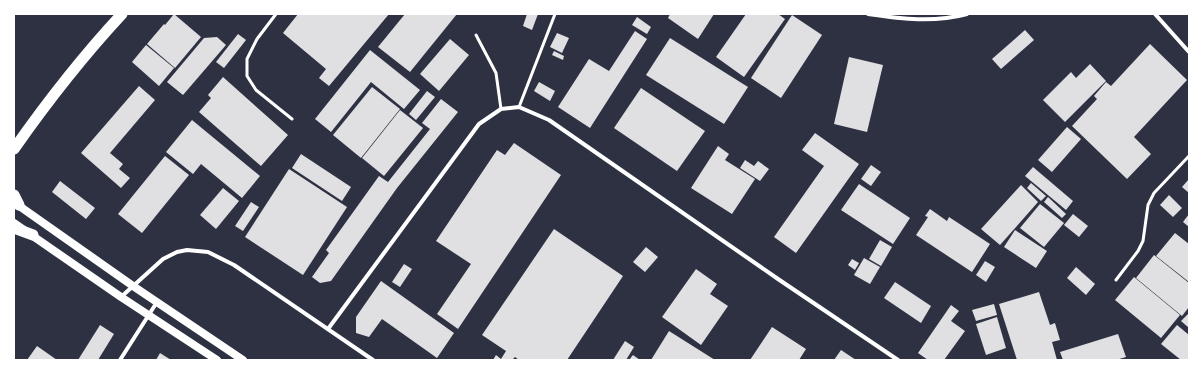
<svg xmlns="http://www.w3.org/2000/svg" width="1203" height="374" viewBox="0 0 1203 374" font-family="Mulish,sans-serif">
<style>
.building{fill:#e0e0e3}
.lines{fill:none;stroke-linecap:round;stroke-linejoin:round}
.service{stroke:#fff;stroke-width:3}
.minor{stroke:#fff;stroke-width:4}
.secondary{stroke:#fff;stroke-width:8}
.trunk{stroke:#fff;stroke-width:11}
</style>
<rect width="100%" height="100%" fill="#2d3142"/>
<g class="building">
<path d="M174 14 201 37 175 68 147 44 164 24 165 25Z"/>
<path d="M298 14H389L329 86 319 78 326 69 283 33Z"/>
<path d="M405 14H457L410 72 378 47Z"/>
<path d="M527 14H538L532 30 523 26Z"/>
<path d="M670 14H714L698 39 668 18Z"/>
<path d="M746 14H778L785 19 744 77 716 57Z"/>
<path d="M792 15 822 35 781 98 751 78Z"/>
<path d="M637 17 651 27 647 34 632 25Z"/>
<path d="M1025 30 1034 40 1001 69 992 59Z"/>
<path d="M635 31 647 39 590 128 558 107 589 59 609 71Z"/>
<path d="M557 33 569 38 562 53 550 47Z"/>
<path d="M238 34 246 40 224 68 216 62Z"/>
<path d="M217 37 226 45 183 95 167 82 204 38Z"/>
<path d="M670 38 748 87 724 124 646 75Z"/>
<path d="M450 39 469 55 439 91 420 74Z"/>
<path d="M1150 44 1187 80 1134 137 1151 154 1127 179 1072 126 1097 99 1094 96 1106 82 1111 86Z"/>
<path d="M146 45 174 68 159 86 132 62Z"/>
<path d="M370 50 420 90 404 109 371 82 331 132 315 119Z"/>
<path d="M554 51 564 56 563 60 552 55Z"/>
<path d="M849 57 883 65 867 132 834 124Z"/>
<path d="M1090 64 1106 81 1065 122 1043 100 1071 72 1076 78Z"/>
<path d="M223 77 288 135 261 166 199 112 211 98 208 95Z"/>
<path d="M539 82 555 91 550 101 534 91Z"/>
<path d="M139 86 155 100 110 153 123 164 119 169 130 178 121 188 81 153Z"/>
<path d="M372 87 400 109 361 158 333 135Z"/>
<path d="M641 88 705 131 677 171 614 128Z"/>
<path d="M427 91 435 97 416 120 409 114Z"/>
<path d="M441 99 458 112 397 188 331 281 320 283 312 277 329 253 326 250 379 176 388 182 430 129 422 123Z"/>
<path d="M400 110 423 128 384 176 362 158Z"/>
<path d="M192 120 260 176 242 198 201 164 193 174 166 152Z"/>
<path d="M1067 127 1081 139 1052 172 1038 160Z"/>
<path d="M815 133 859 164 796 253 774 237 824 166 802 150Z"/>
<path d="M514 143 561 175 458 329 437 314 471 264 436 241 497 150 505 155Z"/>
<path d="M718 146 729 154 725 160 755 179 732 214 691 188Z"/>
<path d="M301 154 351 187 342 201 292 168Z"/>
<path d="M165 156 189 175 142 233 118 214Z"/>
<path d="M745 160 754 166 758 161 769 169 760 181 740 168Z"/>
<path d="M871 165 881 172 871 186 861 179Z"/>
<path d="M1033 167 1073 201 1066 210 1025 176Z"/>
<path d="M289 169 347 207 303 275 245 237Z"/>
<path d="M1189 179V193L1182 187Z"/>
<path d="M60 181 95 208 86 219 52 192Z"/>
<path d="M1031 183 1046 196 1041 201 1027 188Z"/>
<path d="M859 184 910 218 893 244 841 210Z"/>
<path d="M1021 185 1038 202 1000 245 981 229Z"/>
<path d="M223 188 239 201 216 229 200 215Z"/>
<path d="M1169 195 1182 208 1173 217 1160 205Z"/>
<path d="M1048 197 1066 214 1062 218 1044 202Z"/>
<path d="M251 202 259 207 243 231 235 226Z"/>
<path d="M1040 204 1064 223 1044 247 1020 228Z"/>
<path d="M930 209 947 221 949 217 990 244 972 272 916 235 928 217 925 216Z"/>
<path d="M1073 214 1088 226 1079 237 1064 225Z"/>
<path d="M1189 214V227L1183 222Z"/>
<path d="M554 229 623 276 567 360H519L515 357 512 360H493L496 355 501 359 506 351 482 335Z"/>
<path d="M1015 230 1047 251 1036 268 1004 247Z"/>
<path d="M1175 233 1189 244V282L1156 256Z"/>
<path d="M880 240 892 247 881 266 869 259Z"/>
<path d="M646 247 658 257 645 272 633 262Z"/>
<path d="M1154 255 1189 283V307L1182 316 1136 278Z"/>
<path d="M864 258 880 267 870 284 854 275Z"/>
<path d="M852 259 859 263 855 270 848 265Z"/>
<path d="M985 261 995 267 986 282 976 275Z"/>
<path d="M404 264 412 269 400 287 392 282Z"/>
<path d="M1076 267 1095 284 1086 295 1067 278Z"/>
<path d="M696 269 717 284 710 294 728 306 701 345 662 317Z"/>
<path d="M1134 277 1180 315 1161 338 1115 300Z"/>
<path d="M381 281 454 333 437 358 382 319 369 337 356 333V317Z"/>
<path d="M895 282 931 306 921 323 884 298Z"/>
<path d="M1039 292 1050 325 1055 323 1060 340 1052 342 1057 360H1017L999 304Z"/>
<path d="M994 304 997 315 976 321 972 310Z"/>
<path d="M951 305 959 311 951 321 965 331 944 360H928L918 353Z"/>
<path d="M1189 313V328L1181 321Z"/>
<path d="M997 317 1006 348 986 355 976 324Z"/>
<path d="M100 325 114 334 98 360H78Z"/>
<path d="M1177 325 1189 335V360H1181L1161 344Z"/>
<path d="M772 327 806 349 799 360H750Z"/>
<path d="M669 331 715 360H651Z"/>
<path d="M1118 334 1126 357 1116 360H1063L1060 352Z"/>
<path d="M625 341 634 347 626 360H613Z"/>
<path d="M37 346 57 360H27Z"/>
<path d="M841 350 856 360H834Z"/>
<path d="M160 353 171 360H156Z"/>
<path d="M633 355 640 360H629Z"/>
</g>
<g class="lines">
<g class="service">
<path d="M276 14 257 39 247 59V76L256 90 292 119"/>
<path d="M476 35 496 73 501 109"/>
<path d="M519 107 555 14"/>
<path d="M1116 280 1138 251 1143 241 1148 205 1154 193 1189 156"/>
</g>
<g class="minor">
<path d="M868 14C902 19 934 23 967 14"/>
<path d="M1155 14 1189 52"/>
<path d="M121 297 163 259 177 252 187 250 208 252 234 265 373 360"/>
<path d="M328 329 479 124 501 109 519 107 549 120 778 279 898 360"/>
<path d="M120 360 157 302"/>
</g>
<g class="secondary">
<path d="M15 203 133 286 243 360"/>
<path d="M14 223 121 297 217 360"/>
</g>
<g class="trunk">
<path d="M14 149C47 102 83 56 122 14"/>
<path d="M14 195 19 205"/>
<path d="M14 228 33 235"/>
</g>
</g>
<rect width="1203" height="374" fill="none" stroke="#ffffff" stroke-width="30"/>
</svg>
